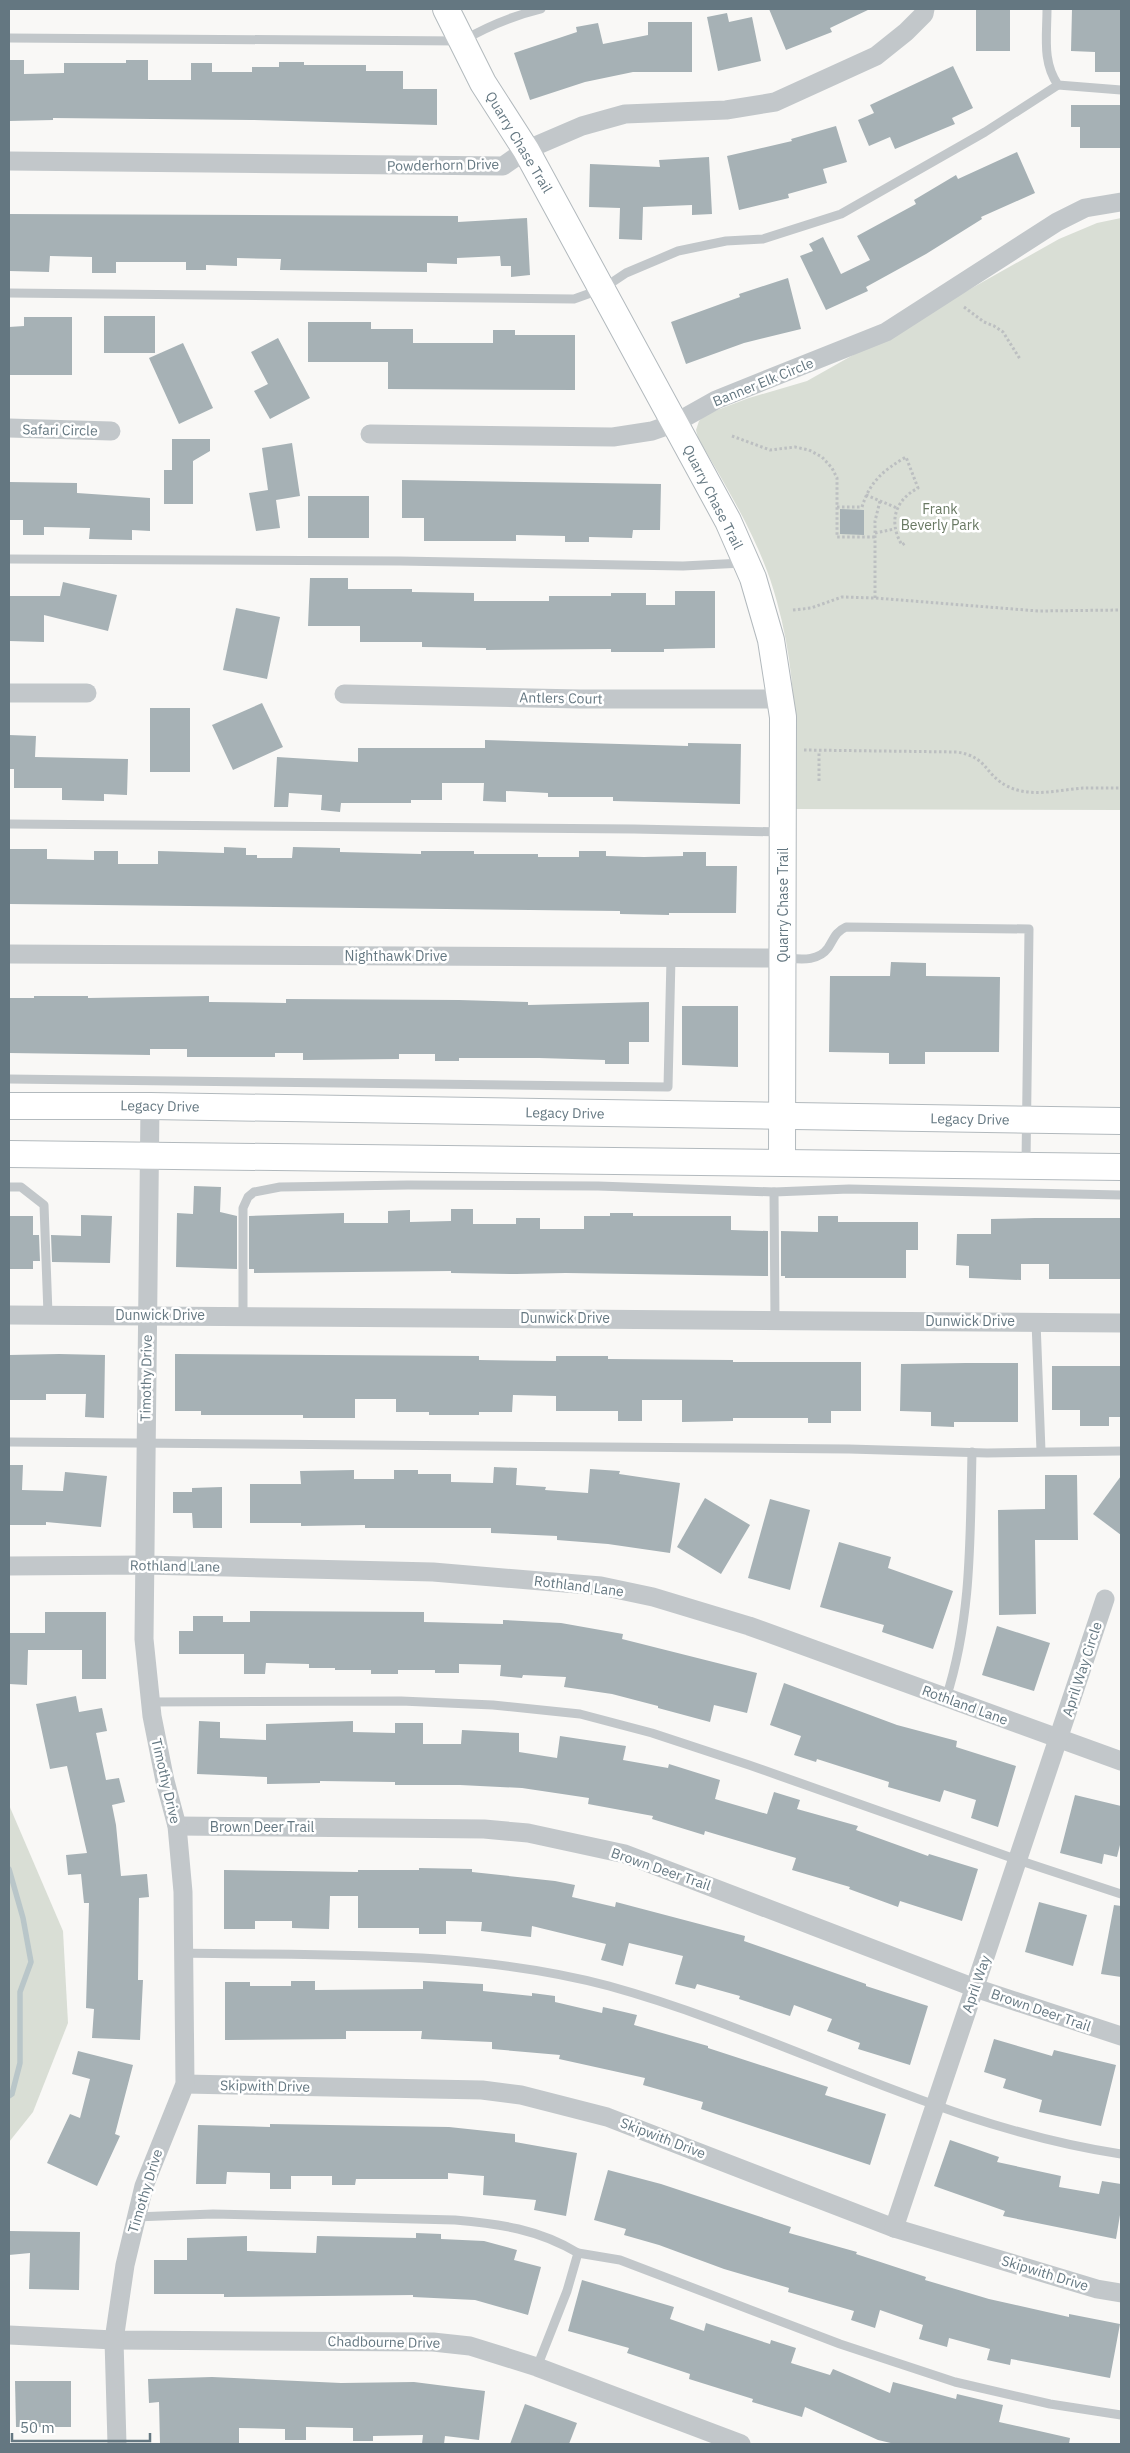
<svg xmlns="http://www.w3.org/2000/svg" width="1130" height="2453" viewBox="0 0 1130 2453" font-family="'IBM Plex Sans',sans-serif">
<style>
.green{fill:#d9ded5}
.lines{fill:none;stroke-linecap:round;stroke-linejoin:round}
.stream{stroke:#b9c6c9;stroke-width:5.5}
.building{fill:#a6b1b5}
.secondary-casing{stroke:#b2b9bd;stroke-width:28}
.path{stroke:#bcbfc1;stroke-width:3;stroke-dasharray:2.5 2.5;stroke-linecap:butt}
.lane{stroke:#c2c7ca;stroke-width:9}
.street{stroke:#c2c7ca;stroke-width:19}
.secondary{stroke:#fff;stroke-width:26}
.labels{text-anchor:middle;stroke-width:5;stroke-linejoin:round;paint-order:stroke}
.street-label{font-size:14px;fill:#647781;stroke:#fff}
.park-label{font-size:14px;fill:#697963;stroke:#fff}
</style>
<rect width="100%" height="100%" fill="#f9f8f6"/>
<g class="green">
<path d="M1121 218V810L794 809C797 739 796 670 777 602 762 544 728 490 698 438L696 430 699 421 704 415 749 398 807 381 1059 239 1097 223Z"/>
<path d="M9 1805 63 1931 68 2023 33 2112 9 2142Z"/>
</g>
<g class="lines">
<path class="stream" d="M9 1869 23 1918 31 1962 20 1992V2063L12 2094 9 2096"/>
</g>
<g class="building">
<path d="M769 9H870L830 28 832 32 786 50Z"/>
<rect x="976" y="9" width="34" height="42"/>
<path d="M1072 9H1121V72H1095V52L1071 51Z"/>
<path d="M727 13 729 22 752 17 761 61 718 71 707 17Z"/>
<path d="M648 22H692V72H633L585 82 530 100 514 53 577 32 576 27 598 23 603 44 648 35Z"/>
<path d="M9 60H24V74L64 73V63H126V60H148V80H191V63H212V72H252V67H279V62H304V65H366V71H403V89H437V125L252 120 53 118V120L9 121Z"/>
<path d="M953 66 973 108 952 118 955 124 895 149 890 137 869 146 858 120 874 113 870 105Z"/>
<path d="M1071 105H1121V148H1080V127H1071Z"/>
<path d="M836 126 847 162 823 169 827 183 788 194 789 198 739 210 727 156 792 141 791 139Z"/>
<path d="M1017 152 1035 193 981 217 982 219 926 254 866 287 868 291 826 310 800 256 813 251 809 244 823 237 841 274 870 260 857 236 916 204 914 200 956 175 958 179Z"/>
<path d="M709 157 712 214 692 215V205L643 207 642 240 619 239 620 208 589 207 590 164 660 167 659 160Z"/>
<path d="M9 214 458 216V222L527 218 530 275 511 277V266H501L500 256 457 258V264L427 263V272L280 270 281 259 237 258V266L206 265V270H186V262H116V273H92V257L50 256 49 272 9 271Z"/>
<path d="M788 278 801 329 744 343 686 364 671 322 740 297 739 294Z"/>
<rect x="104" y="316" width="51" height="37"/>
<path d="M24 317H72V375H9V327L24 326Z"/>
<path d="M308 322H371V329H413V343H493V330H515V335H575V390L388 389V362H308Z"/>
<path d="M278 338 310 398 270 419 254 391 268 384 251 352Z"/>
<path d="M183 343 213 408 179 424 149 358Z"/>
<path d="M172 439H210V451L193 461V504H164V470H172Z"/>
<path d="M292 443 300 496 276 500 280 528 256 531 249 493 268 490 262 448Z"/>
<path d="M402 480 661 484 660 530H633L632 538 589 537V542H565V536L516 535V541H424V518H402Z"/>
<path d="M9 482 77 483V493L150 498V531L132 530V540L89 539 90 528 44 527V535H23V520H9Z"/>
<rect x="308" y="496" width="61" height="42"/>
<path d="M840 509 864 510V535L840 534Z"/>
<path d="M310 578H348V589H412V592L474 593V601H549V596H611V593H646V605H675V591H715V648L664 649V652H611V649L486 650V648L422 647V642H360V626H308Z"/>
<path d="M63 582 117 595 108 631 44 615V642L9 641V596H60Z"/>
<path d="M236 608 280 617 267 679 223 670Z"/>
<path d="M262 703 283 747 233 770 212 725Z"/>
<rect x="150" y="708" width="40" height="64"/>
<path d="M9 735 36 736 35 757 128 759 127 795 104 794V801L62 800V788H14V769H9Z"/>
<path d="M485 740 688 746V743L741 744 740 804 613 801V797H548V793L506 791V802L483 801 484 783H442V800H411V803H341L340 812 321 810 322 795 289 793 288 807H274L277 757 358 762V748H485Z"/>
<path d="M224 847 246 848V855H257V858H292L293 847 340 848V852L421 854V851H474V854H538V857H579V851H606V856L644 857 683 856V852H706V866H737L736 913H669V915L620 914V911L9 904V849H47V859L94 860V851H118V864H158V851L224 853Z"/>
<path d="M891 962 926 963V976L1000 977 999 1052H925V1064H889V1053L829 1052 830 976H890Z"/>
<path d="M34 996H88V998L209 996V1002L286 1003V999L459 1000 528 1002V1005L649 1002V1042H629V1064H605V1060L539 1058H459V1061H435V1054H399V1059L303 1060V1053H275V1057H187V1049H150V1055L9 1053V998H34Z"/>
<path d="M682 1006H738V1067L682 1065Z"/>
<path d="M194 1186 221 1187 220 1212 237 1216V1269L176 1267 177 1213 193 1214Z"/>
<path d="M451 1209H473V1224H516V1218H540V1229H584V1216H610V1213H633V1216H731V1230L768 1231V1276L566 1273 516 1274 451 1273V1271L254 1273V1269H249V1216L344 1213V1223H388V1211L410 1210V1222L451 1221Z"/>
<path d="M81 1215 112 1216 110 1263 52 1262 51 1235 81 1236Z"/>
<path d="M9 1216H33V1235H39L40 1261H33V1269H9Z"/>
<path d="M818 1216H838V1222H918V1250H906V1278H785V1276H781V1231L818 1232Z"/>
<path d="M1035 1218H1121V1279H1049V1264H1021V1280L969 1278V1266L956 1265 957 1234H991V1219Z"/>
<path d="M59 1354 105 1355 104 1418 85 1417 86 1394H46V1400H9V1355Z"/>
<path d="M175 1354 479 1356V1360L556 1361V1356H608V1359L733 1360V1362H861V1411H831V1423H808V1418H733V1421L682 1422V1400H642V1421H618V1411H556V1396L513 1395 512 1412H479V1415H429V1412H396V1399H355V1418H303V1415H201V1411H175Z"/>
<path d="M966 1363H1018V1422H954V1427L931 1426V1412L900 1411 901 1364Z"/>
<path d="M1052 1366H1121V1417H1109V1426H1080V1410H1052Z"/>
<path d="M9 1465H23L22 1490 63 1491 65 1472 107 1476 101 1527 46 1522V1525H9Z"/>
<path d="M494 1467 517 1468 516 1485 546 1487 545 1490 588 1493 590 1469 620 1471 619 1474 680 1483 670 1553 608 1544 557 1540V1536L491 1533V1528H365V1525L301 1526V1523H250V1484H301L300 1471 354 1470V1479H394V1470H418V1474H451V1482L493 1483Z"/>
<path d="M1045 1475H1077L1078 1540H1035L1036 1614 999 1615 998 1510 1045 1509Z"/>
<path d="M1121 1476V1535L1093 1514Z"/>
<path d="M222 1487V1528H193L192 1513H173V1492H192V1488Z"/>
<path d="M705 1498 750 1525 721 1574 677 1547Z"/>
<path d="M770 1499 810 1510 790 1590 748 1578Z"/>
<path d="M839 1542 891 1557 888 1568 953 1591 933 1649 882 1632 884 1625 820 1607Z"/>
<path d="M250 1611 424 1612V1622L503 1624V1620L561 1623 623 1634 622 1639 757 1673 747 1713 714 1705 710 1722 658 1708V1706L612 1694 564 1687 566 1677 523 1675 522 1678 500 1676 501 1665 459 1664V1673H435V1670H398V1674H371V1670H335V1668H309V1664L266 1663 265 1674H244V1654H179V1631H193V1616H223V1622H250Z"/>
<path d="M45 1612H106V1679H82V1650H28L27 1685 9 1684V1633H45Z"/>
<path d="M997 1626 1050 1643 1034 1691 982 1675Z"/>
<path d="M784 1683 897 1725 957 1741 956 1747 1016 1766 998 1827 971 1818 976 1800 944 1790 940 1802 888 1787 889 1782 817 1759 816 1762 794 1755 801 1736 770 1725Z"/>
<path d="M76 1696 79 1712 102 1708 107 1731 96 1733 106 1780 119 1778 125 1802 112 1805 116 1825 121 1876 147 1874 149 1897 139 1898 138 1980H143L140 2040 92 2038 94 2009 86 2008 89 1903H84L81 1874 68 1875 66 1855 87 1853 67 1766 50 1769 36 1704Z"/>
<path d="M199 1721 220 1722V1738L266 1740V1724L353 1721V1732L395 1733V1723H423V1744H461L462 1730 519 1733V1752L557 1758 560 1736 626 1746 623 1760 668 1768 669 1764 720 1780 715 1799 767 1814 774 1792 800 1800 797 1809 858 1826 856 1830 928 1856 929 1854 978 1869 962 1921 900 1901 898 1907 849 1889 850 1887 792 1870 796 1858 705 1831 704 1835 652 1819 653 1816 588 1804 589 1798 522 1788 460 1785H395V1782L320 1781V1783L267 1784V1777L197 1774Z"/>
<path d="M1075 1795 1121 1806V1841L1117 1857 1104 1854 1102 1864 1060 1853Z"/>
<path d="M419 1868 472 1869V1872L555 1881 575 1885 572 1897 615 1907 616 1902 745 1936 744 1941 866 1984V1986L928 2006 910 2065 858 2049 860 2043 827 2031 832 2019 794 2005 790 2016 739 1999 740 1996 697 1984 695 1989 675 1984 683 1956 629 1943 623 1966 601 1960 606 1944 532 1926 531 1937 481 1931 482 1922 446 1921V1934H419V1928H358V1896H330L329 1929 292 1928V1921H255V1929H224V1870L358 1872V1870H419Z"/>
<path d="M1039 1902 1087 1915 1073 1966 1025 1952Z"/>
<path d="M1114 1905 1121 1906V1977L1101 1974Z"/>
<path d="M291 1981H315V1990L423 1989V1981L483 1984V1991L532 1996V1993L555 1996V2002L602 2013 603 2007 637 2015 634 2025 708 2046V2048L828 2087 825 2095 886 2114 870 2165 701 2109 703 2102 643 2085 645 2078 559 2059 560 2055 492 2049V2042L421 2039 422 2031H346V2039L225 2040V1982H250V1986H291Z"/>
<path d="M994 2039 1052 2056 1054 2050 1116 2065 1101 2126 1039 2112 1042 2100 1003 2088 1006 2079 984 2072Z"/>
<path d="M78 2051 133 2065 115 2134 120 2136 97 2186 47 2163 70 2114 80 2118 90 2079 72 2074Z"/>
<path d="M270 2124 449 2127 515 2134V2142L577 2153 566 2216 534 2210 536 2200 483 2195 484 2176 448 2173V2179H356L355 2185H332V2176H291V2189H270V2173L227 2172 226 2184H196L198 2125 270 2127Z"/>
<path d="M950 2140 999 2157 997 2162 1061 2176 1059 2187 1099 2194 1102 2181 1121 2184V2209L1116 2239 1003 2216 1005 2211 934 2186Z"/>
<path d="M608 2170 661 2184 791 2227 789 2233 857 2252 856 2254 926 2277 925 2280 989 2299 1069 2317V2314L1120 2324 1110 2378 1011 2359 1010 2365 987 2360 990 2349 949 2338 947 2347 919 2339 923 2325 880 2310 875 2328 851 2320 854 2311 788 2292 789 2288 724 2269 659 2245 624 2235 626 2229 594 2220Z"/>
<path d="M9 2231 80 2232 79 2290 29 2289 30 2253 9 2255Z"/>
<path d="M416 2233 441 2234V2239L484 2241 517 2250 514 2260 541 2267 528 2315 475 2300 413 2297V2295L224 2297V2294H154V2260H187V2238L247 2236V2251L316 2253 317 2236 416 2238Z"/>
<path d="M582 2280 674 2307 670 2319 704 2331 706 2323 770 2344 771 2340 796 2348 791 2363 830 2375 833 2369 890 2393 893 2382 956 2399 957 2394 1003 2405 999 2422 1070 2438 1069 2444H895L878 2440 805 2407 802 2417 752 2402 753 2399 689 2379 690 2374 627 2353 629 2348 568 2331Z"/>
<path d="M212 2377 341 2383 414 2382 485 2391 479 2440 445 2436 444 2444H422L423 2435 373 2436V2441H353V2428L306 2427V2440H285V2429L239 2428V2443L160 2444 159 2402 149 2403 148 2379Z"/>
<path d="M15 2381H71V2427H16Z"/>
<path d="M525 2404 577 2423 569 2444H510Z"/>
</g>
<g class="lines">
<g class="secondary-casing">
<g id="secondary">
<path d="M446 9 483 83 526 150 728 521 753 578 771 640 783 717 782 1162"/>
<path d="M9 1106H150L1121 1121"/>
<path d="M9 1154 1121 1167"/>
</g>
</g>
<g class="path">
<path d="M964 307 984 322 994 326 1003 332 1020 359"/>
<path d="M732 436 770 450 795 447 809 450 822 457 832 468 837 478V537H875"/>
<path d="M866 495 897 508"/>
<path d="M837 507H862C870 481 884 470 906 457L918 488C895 500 888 522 902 545L905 543"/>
<path d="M875 533 894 529"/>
<path d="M875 598V521L880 501"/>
<path d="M793 610 811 608 842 597 875 598 1038 611 1121 610"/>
<path d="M804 750 957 752C988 757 984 774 1007 786 1030 798 1058 790 1083 788 1095 788 1108 788 1121 788"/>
<path d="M819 781V751"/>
</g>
<g class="lane">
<path d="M1047 9C1047 36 1042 62 1058 85L1121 90"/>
<path d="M9 38 462 41C488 26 512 16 541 9"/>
<path d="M9 293 574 299 602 289 626 273 678 251 726 241 763 239 841 214 985 132 1058 85"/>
<path d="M9 559 400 561 683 566 743 563"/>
<path d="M9 824 634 829 781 832"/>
<path d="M785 958C800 959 818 962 828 948 834 939 835 932 846 927L1029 929 1026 1163"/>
<path d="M9 1079 668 1087 671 958"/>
<path d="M9 1187H21L44 1205 48 1314"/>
<path d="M774 1192 775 1320"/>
<path d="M243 1315V1208L248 1197 254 1192 280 1187 408 1185 598 1186 774 1192 849 1189 1121 1195"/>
<path d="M1036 1322 1041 1451"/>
<path d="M9 1442 849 1449 987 1453 1121 1451"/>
<path d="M946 1698C972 1618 970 1536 972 1452"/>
<path d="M150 1702 401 1701 493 1705 580 1714 652 1733 749 1765 1018 1860 1121 1894"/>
<path d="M184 1953C325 1956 471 1949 609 1986 783 2034 940 2127 1121 2154"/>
<path d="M135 2217 213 2214 455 2220C500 2224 538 2229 578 2253L567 2291 537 2367"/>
<path d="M578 2253 620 2260 840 2344 955 2382 1050 2404 1121 2415"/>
</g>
<g class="street">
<path d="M9 161 503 166 526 150 582 126 625 114 726 110 775 102 876 56 906 32 924 14 925 9"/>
<path d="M9 428 111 431"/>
<path d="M370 434 613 437 652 431 675 423 716 400 886 332 1057 222 1085 208 1121 202"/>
<path d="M9 693H87"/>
<path d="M344 694 580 699H779"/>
<path d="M9 954 782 958"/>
<path d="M9 1315 1121 1323"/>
<path d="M9 1566 144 1565 433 1572 601 1586 653 1597 749 1626 1121 1761"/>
<path d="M177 1826 484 1829 528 1833 625 1854 975 1988 1121 2036"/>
<path d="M185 2084 482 2090 521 2095 607 2117 894 2228 1097 2289 1121 2293"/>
<path d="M894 2228 1105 1599"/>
<path d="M9 2335 114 2340 433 2342 470 2346 537 2367 741 2444"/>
<path d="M117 2444 114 2340 125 2265 144 2186 185 2084 183 1892 177 1826 165 1781 152 1716 144 1639 150 1106"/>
</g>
<use href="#secondary" class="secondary"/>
</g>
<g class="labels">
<g class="street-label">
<text transform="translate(519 142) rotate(59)" y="5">Quarry Chase Trail</text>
<text transform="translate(443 165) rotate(-1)" y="5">Powderhorn Drive</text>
<text transform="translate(763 382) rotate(-22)" y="5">Banner Elk Circle</text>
<text transform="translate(60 430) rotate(1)" y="5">Safari Circle</text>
<text transform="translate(713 497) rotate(63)" y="5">Quarry Chase Trail</text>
<text transform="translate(561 698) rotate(1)" y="5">Antlers Court</text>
<text transform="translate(783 905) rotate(-90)" y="5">Quarry Chase Trail</text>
<text x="396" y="961">Nighthawk Drive</text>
<text transform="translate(160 1106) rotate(1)" y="5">Legacy Drive</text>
<text transform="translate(565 1113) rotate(1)" y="5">Legacy Drive</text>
<text transform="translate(970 1119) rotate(1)" y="5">Legacy Drive</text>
<text x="160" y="1320">Dunwick Drive</text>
<text x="565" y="1323">Dunwick Drive</text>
<text x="970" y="1326">Dunwick Drive</text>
<text transform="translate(146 1378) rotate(-89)" y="5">Timothy Drive</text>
<text transform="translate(175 1566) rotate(1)" y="5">Rothland Lane</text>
<text transform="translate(579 1586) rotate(7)" y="5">Rothland Lane</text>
<text transform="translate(1082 1669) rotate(-72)" y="5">April Way Circle</text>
<text transform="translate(965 1705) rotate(20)" y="5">Rothland Lane</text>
<text transform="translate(166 1781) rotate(77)" y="5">Timothy Drive</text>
<text x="262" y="1832">Brown Deer Trail</text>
<text transform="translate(661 1869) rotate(19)" y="5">Brown Deer Trail</text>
<text transform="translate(976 1984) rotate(-71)" y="5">April Way</text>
<text transform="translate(1041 2010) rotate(19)" y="5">Brown Deer Trail</text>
<text transform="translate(265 2086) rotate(1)" y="5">Skipwith Drive</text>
<text transform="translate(663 2138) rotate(21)" y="5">Skipwith Drive</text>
<text transform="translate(145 2191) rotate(-73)" y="5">Timothy Drive</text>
<text transform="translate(1045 2273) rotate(17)" y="5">Skipwith Drive</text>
<text transform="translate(384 2342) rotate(1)" y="5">Chadbourne Drive</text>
</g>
<g class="park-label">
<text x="940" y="514">Frank<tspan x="940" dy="16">Beverly Park</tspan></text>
</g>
</g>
<rect width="1130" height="2453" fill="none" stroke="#647781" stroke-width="20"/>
<path d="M12 2433v8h138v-8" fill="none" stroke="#647781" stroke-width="2.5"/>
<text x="20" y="2433" font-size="15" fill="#647781" stroke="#ffffff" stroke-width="4" paint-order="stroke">50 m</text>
</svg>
